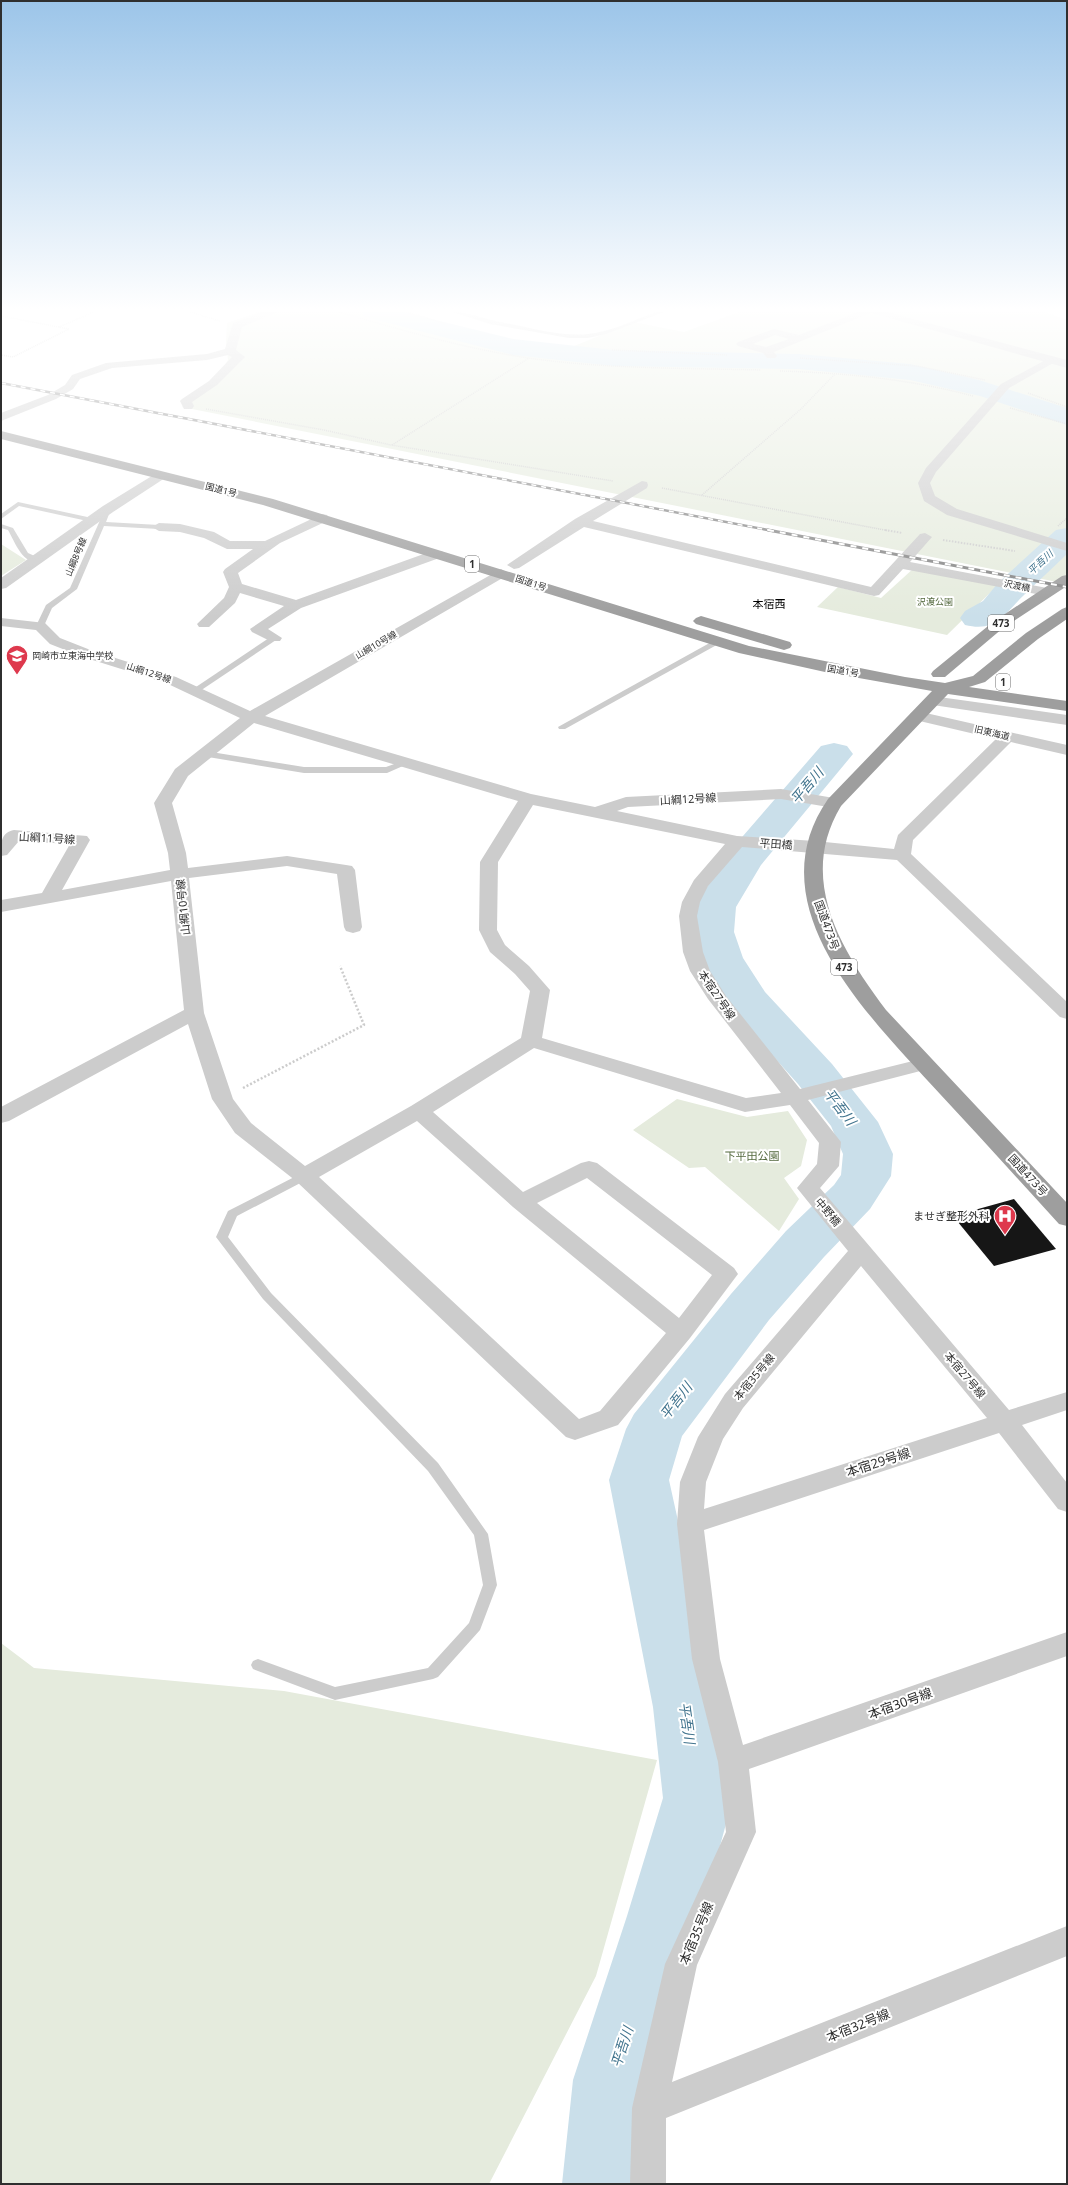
<svg xmlns="http://www.w3.org/2000/svg" width="1068" height="2185" viewBox="0 0 1068 2185" font-family="'Noto Sans','Noto Sans JP',sans-serif">
<style>
.green{fill:#e5ebdd}
.lines{fill:none;stroke-linecap:round;stroke-linejoin:round}
.river{fill:#cadfea;fill-rule:evenodd}
.building{fill:#161616}
.path-far2{stroke:#ccc;stroke-width:1.5;stroke-dasharray:1 1;stroke-linecap:butt}
.path-far1{stroke:#ccc;stroke-width:2;stroke-dasharray:1.5 1.5;stroke-linecap:butt}
.path{stroke:#ccc;stroke-width:2.5;stroke-dasharray:2 2;stroke-linecap:butt}
.service{fill:#ccc;fill-rule:evenodd}
.minor{fill:#ccc;fill-rule:evenodd}
.tertiary{fill:#ccc;fill-rule:evenodd}
.trunk{fill:#9e9e9e;fill-rule:evenodd}
.rail-far1-casing{stroke:#848484;stroke-width:2.5}
.rail-casing{stroke:#848484;stroke-width:3}
.rail-far1{stroke:#fff;stroke-width:1.5;stroke-dasharray:5;stroke-linecap:butt}
.rail{stroke:#fff;stroke-width:2;stroke-dasharray:6;stroke-linecap:butt}
.labels{text-anchor:middle;stroke-width:4;stroke-linejoin:round;paint-order:stroke}
.far-street-label{font-size:9px;fill:#2f2f2f;stroke:#fff}
.far-park-label{font-size:9px;fill:#54693e;stroke:#fff}
.far-poi-label{font-size:9px;fill:#2f2f2f;stroke:#fff;text-anchor:start}
.far-water-label{font-size:10px;font-style:italic;fill:#40738d;stroke:#fff}
.shield{fill:#fff;stroke:#6d6d6d;stroke-width:1}
.shield-label{font-size:10px;font-weight:bold;fill:#2f2f2f}
.far-quarter-label{font-size:11px;fill:#000;stroke:#fff}
.street-label{font-size:11px;fill:#2f2f2f;stroke:#fff}
.park-label{font-size:11px;fill:#54693e;stroke:#fff}
.poi-label{font-size:11px;fill:#2f2f2f;stroke:#fff;text-anchor:end}
.near-street-label{font-size:13px;fill:#2f2f2f;stroke:#fff}
.near-water-label{font-size:14px;font-style:italic;fill:#40738d;stroke:#fff}
</style>
<rect width="100%" height="100%" fill="#fff"/>
<g class="green">
<path d="M258 312H407L515 342 567 349 633 322 684 332 739 312H1045L1067 320V584L182 407 218 377 228 360 226 342 227 323Z"/>
<path d="M1 544 26 560 1 576Z"/>
<path d="M914 568 998 585 947 635 817 607 838 587 881 598Z"/>
<path d="M677 1099 747 1117 788 1111 807 1140 801 1166 784 1178 799 1199 779 1231 705 1167 689 1168 633 1130Z"/>
<path d="M1 1643 34 1668 284 1691 657 1760 596 1976 489 2184H1Z"/>
</g>
<g class="lines">
<g class="river">
<path d="M362 312H403L513 339 613 350 799 354 910 364 979 380 1067 408V425L980 396 910 380 799 369 613 366 513 355 365 317Z"/>
<path d="M1067 528V554C1053 568 1038 581 1024 595 1005 613 997 633 965 625L960 618 965 611 983 601 998 583 1056 530Z"/>
<path d="M834 743 847 746 853 754 761 865 736 907 734 932 743 958 765 992 832 1064 878 1122 893 1154 891 1176 870 1209 824 1257 769 1320 682 1436 669 1480 719 1707 733 1798 701 1916 651 2080 644 2184H562L573 2080 627 1916 663 1798 653 1707 609 1480 626 1429 634 1414 731 1294 786 1231 834 1185 841 1175 843 1154 831 1126 798 1084 732 1010 699 958 690 932 694 907 730 851 821 746Z"/>
</g>
</g>
<path class="building" d="M1014 1199 1056 1249 994 1266 953 1216Z"/>
<g class="lines">
<g class="path-far2">
<path d="M190 312 220 321"/>
<path d="M339 312C401 330 463 348 528 358 605 369 683 368 761 370"/>
<path d="M406 312 446 324"/>
<path d="M1 316 69 329 13 357 1 355"/>
<path d="M59 327 94 312"/>
<path d="M612 350 727 355"/>
<path d="M800 358 917 366 985 380"/>
<path d="M780 371C846 373 909 379 973 396"/>
<path d="M1028 393 1067 407"/>
<path d="M1010 408 1067 424"/>
<path d="M206 409 324 430 391 445 613 481"/>
<path d="M392 445 529 358"/>
<path d="M662 488 890 531"/>
<path d="M702 495 801 409 835 374"/>
<path d="M1058 526 1067 518"/>
</g>
<g class="path-far1">
<path d="M885 530 902 533"/>
<path d="M943 540 1015 551"/>
</g>
<path class="path" d="M243 1088 364 1025 340 966"/>
<g class="service">
<path d="M453 312C469 312 484 319 500 322 528 327 560 337 588 334 611 332 634 320 656 312H664L606 334 588 338H569L490 324Z"/>
<path d="M18 502 92 518 96 520 92 522 19 506 1 519V514Z"/>
<path d="M108 507 111 509 106 522 159 525 163 527 159 529 104 526 77 589 52 608 43 628H37L36 626 46 605 70 588 105 509Z"/>
<path d="M1 524 13 528 28 553 39 558V562C22 564 15 542 8 530L1 528Z"/>
<path d="M272 636 279 638 197 693H191L190 691Z"/>
<path d="M715 640 722 642 565 729H559L558 727Z"/>
<path d="M205 751 304 767H386L408 759 412 762 387 773H304L202 756 201 754Z"/>
<path d="M304 1172 310 1176 308 1179 237 1216 228 1237 271 1293 438 1463 488 1534 497 1585 480 1630 438 1677 433 1679 335 1700 253 1669 251 1665 253 1661 258 1659 335 1687 428 1668 469 1623 483 1585 474 1535 428 1471 263 1299 216 1237 228 1211Z"/>
</g>
<g class="minor">
<path d="M262 312H278L242 327 236 350 245 357 217 385 192 402 194 406 192 409H184L180 401 182 399 209 381 232 357 228 355 207 360 112 368 80 379 73 389 56 399 1 421V413L48 395 65 385 72 375 106 363 207 354 225 349 233 323Z"/>
<path d="M857 312H873L774 352 777 356 775 358H767L763 353 738 346 736 344 738 342 774 329 799 335ZM775 335 789 339 766 347 753 344Z"/>
<path d="M1051 357 1057 360 1055 362 1009 388 936 472 930 483 935 496 957 509 1067 543V551L947 515 924 501 918 483 926 468 1001 384Z"/>
<path d="M160 471 166 475 165 478 113 512 6 588 1 589V578L103 506Z"/>
<path d="M642 481 647 482 648 485 647 488 593 521 871 587 920 534 925 533 932 537 910 562 1047 588 1054 592 1047 596 903 569 879 595 874 596 584 527 519 568 514 569 507 565 575 519Z"/>
<path d="M322 514 327 515 329 518 327 521 280 543 238 573 242 584 296 600 432 551H442L444 554 442 557 301 608 268 629 282 638 280 641H270L252 632 250 629 284 606 240 593 235 603 209 627H199L197 624 224 598 229 587 223 572 225 569 253 549H227L204 538 180 532 159 531 152 527 159 523 180 524 214 532 230 541H265Z"/>
<path d="M501 569 508 573 506 576 265 716 531 794 595 807 626 797 781 789 834 798 840 799 843 803 840 807 834 808 781 799 628 807 617 811 737 836 815 841 894 849 898 835 996 739 911 719 909 716 911 713 917 711 1067 745V755L1011 742 913 840 911 854 1067 1002V1019L1060 1017 897 860 742 847 708 886 700 902 697 916 703 952 710 971 726 996 800 1089 925 1058 932 1060 935 1064 932 1068 808 1100 841 1142 839 1166 820 1188 1009 1410 1067 1392V1410L1022 1425 1067 1483V1512L1058 1509 999 1433 704 1530 720 1659 743 1745 1067 1632V1656L749 1769 756 1832 697 1965 672 2082 1067 1926V1956L666 2118V2184H630L632 2108 665 1964 726 1832 718 1762 692 1659 677 1524 680 1482 698 1437 725 1394 848 1251 797 1188 817 1164 819 1143 790 1105 745 1112 534 1048 433 1112 523 1192 581 1163 589 1161 597 1163 734 1268 738 1274 690 1338 618 1425 575 1440 566 1437 296 1181 235 1133 212 1099 188 1024 9 1121 1 1123V1107L184 1010 171 881 1 912V900L42 893 70 844 19 841 7 855 1 856C1 844 0 833 14 830L87 836 90 840 62 890 170 870 168 853 154 803 175 769 240 718 166 683 83 657 50 644 36 630 1 626V618L45 623 60 638 93 651 176 677 250 711ZM254 723 518 801 480 862 479 930 490 952 515 974 530 991 521 1038 411 1106 305 1166 251 1123 233 1099 204 1013 189 878 287 866 337 874 344 927 346 931 353 933 360 931 362 927 355 870 352 866 346 865 287 856 188 868 186 853 172 803 188 776ZM533 805 725 844 694 880 682 902 679 916 683 952 690 971 708 999 781 1093 746 1098 542 1038 550 990 529 966 505 945 497 930 498 862ZM417 1121 513 1207 666 1333 600 1411 579 1419 319 1177ZM587 1178 712 1275 679 1318 537 1203ZM861 1266 987 1418 704 1509 706 1482 723 1439 743 1408Z"/>
<path d="M932 696 1067 715V725L926 704 924 701 926 698Z"/>
</g>
<path class="tertiary" d="M868 312H887L1067 360V368Z"/>
<g class="trunk">
<path d="M1 431 273 499 749 646 905 677 945 683 973 676 1026 633 1062 609 1067 607V619L1038 639 985 682 969 687 1067 701V711L948 694 841 806C797 879 841 950 886 1010L1067 1203V1226L1059 1224C1019 1180 980 1137 940 1094 872 1019 753 907 828 799L932 691 825 672 739 653 263 505 1 439Z"/>
<path d="M1067 575V586L1003 628 945 677H933L931 674 933 671 993 622 1062 576Z"/>
<path d="M701 616 790 642 792 645 790 648 784 650 696 624 693 621 696 618Z"/>
</g>
<g class="rail-far1-casing">
<path id="rail-far1" d="M1 383 773 531"/>
</g>
<g class="rail-casing">
<path id="rail" d="M768 530 1067 587"/>
</g>
<use href="#rail-far1" class="rail-far1"/>
<use href="#rail" class="rail"/>
</g>
<linearGradient id="sky" x2="0" y2="1"><stop stop-color="#9cc5e9"/><stop offset="0.5" stop-color="#fff"/><stop offset="1" stop-color="#fff" stop-opacity="0"/></linearGradient>
<rect width="1068" height="618" fill="url(#sky)"/>
<defs>
<g id="school-pin" transform="scale(1.15)"><path d="M0 17L-7.5 6A9.5 9.5 0 1 1 7.5 6Z" fill="#de394d" stroke="#fff"/><path d="M0-5L7-2L0 1L-7-2ZM-4 1L0 2.5L4 1V4Q0 6-4 4Z" fill="#fff"/></g>
<g id="hospital-pin" transform="scale(1.15)"><path d="M0 17L-7.5 6A9.5 9.5 0 1 1 7.5 6Z" fill="#de394d" stroke="#fff"/><path d="M-5-5h3v3.5h4V-5h3V5h-3V1.5h-4V5h-3Z" fill="#fff"/></g>
</defs>
<g fill-rule="evenodd">
<use href="#school-pin" x="17" y="656"/>
<use href="#hospital-pin" x="1005" y="1216"/>
</g>
<g class="labels">
<g class="far-street-label">
<text transform="translate(221 490) rotate(14)" y="3">国道1号</text>
<text transform="translate(76 557) rotate(-67)" y="3">山綱8号線</text>
<text transform="translate(531 583) rotate(18)" y="3">国道1号</text>
<text transform="translate(1017 586) rotate(11)" y="3">沢渡橋</text>
<text transform="translate(376 645) rotate(-30)" y="3">山綱10号線</text>
<text transform="translate(843 671) rotate(10)" y="3">国道1号</text>
<text transform="translate(149 673) rotate(18)" y="3">山綱12号線</text>
<text transform="translate(992 733) rotate(13)" y="3">旧東海道</text>
</g>
<g class="far-park-label">
<text x="935" y="605">沢渡公園</text>
</g>
<g class="far-poi-label">
<text x="32" y="659">岡崎市立東海中学校</text>
</g>
<g class="far-water-label">
<text transform="translate(1040 562) rotate(-43)" y="4">平吾川</text>
</g>
<g class="shield">
<rect x="465" y="556" width="14" height="16" rx="3"/>
<rect x="988" y="615" width="26" height="16" rx="3"/>
<rect x="996" y="674" width="14" height="16" rx="3"/>
<rect x="831" y="959" width="26" height="16" rx="3"/>
</g>
<g class="shield-label">
<text x="472" y="568">1</text>
<text x="1001" y="627">473</text>
<text x="1003" y="686">1</text>
<text x="844" y="971">473</text>
</g>
<g class="far-quarter-label">
<text x="769" y="608">本宿西</text>
</g>
<g class="street-label">
<text transform="translate(688 799) rotate(-3)" y="4">山綱12号線</text>
<text transform="translate(47 838) rotate(3)" y="4">山綱11号線</text>
<text transform="translate(776 844) rotate(4)" y="4">平田橋</text>
<text transform="translate(183 907) rotate(-96)" y="4">山綱10号線</text>
<text transform="translate(827 925) rotate(70)" y="4">国道473号</text>
<text transform="translate(717 995) rotate(56)" y="4">本宿27号線</text>
<text transform="translate(1028 1175) rotate(47)" y="4">国道473号</text>
<text transform="translate(828 1212) rotate(50)" y="4">中野橋</text>
<text transform="translate(965 1375) rotate(50)" y="4">本宿27号線</text>
<text transform="translate(754 1377) rotate(-50)" y="4">本宿35号線</text>
</g>
<g class="park-label">
<text x="752" y="1160">下平田公園</text>
</g>
<g class="poi-label">
<text x="990" y="1220">ませぎ整形外科</text>
</g>
<g class="near-street-label">
<text transform="translate(878 1462) rotate(-18)" y="5">本宿29号線</text>
<text transform="translate(900 1703) rotate(-20)" y="5">本宿30号線</text>
<text transform="translate(696 1933) rotate(-67)" y="5">本宿35号線</text>
<text transform="translate(858 2025) rotate(-22)" y="5">本宿32号線</text>
</g>
<g class="near-water-label">
<text transform="translate(807 786) rotate(-50)" y="5">平吾川</text>
<text transform="translate(840 1107) rotate(53)" y="5">平吾川</text>
<text transform="translate(676 1401) rotate(-52)" y="5">平吾川</text>
<text transform="translate(687 1723) rotate(82)" y="5">平吾川</text>
<text transform="translate(622 2047) rotate(-72)" y="5">平吾川</text>
</g>
</g>
<rect width="1068" height="2185" fill="none" stroke="#2f2f2f" stroke-width="4"/>
</svg>
